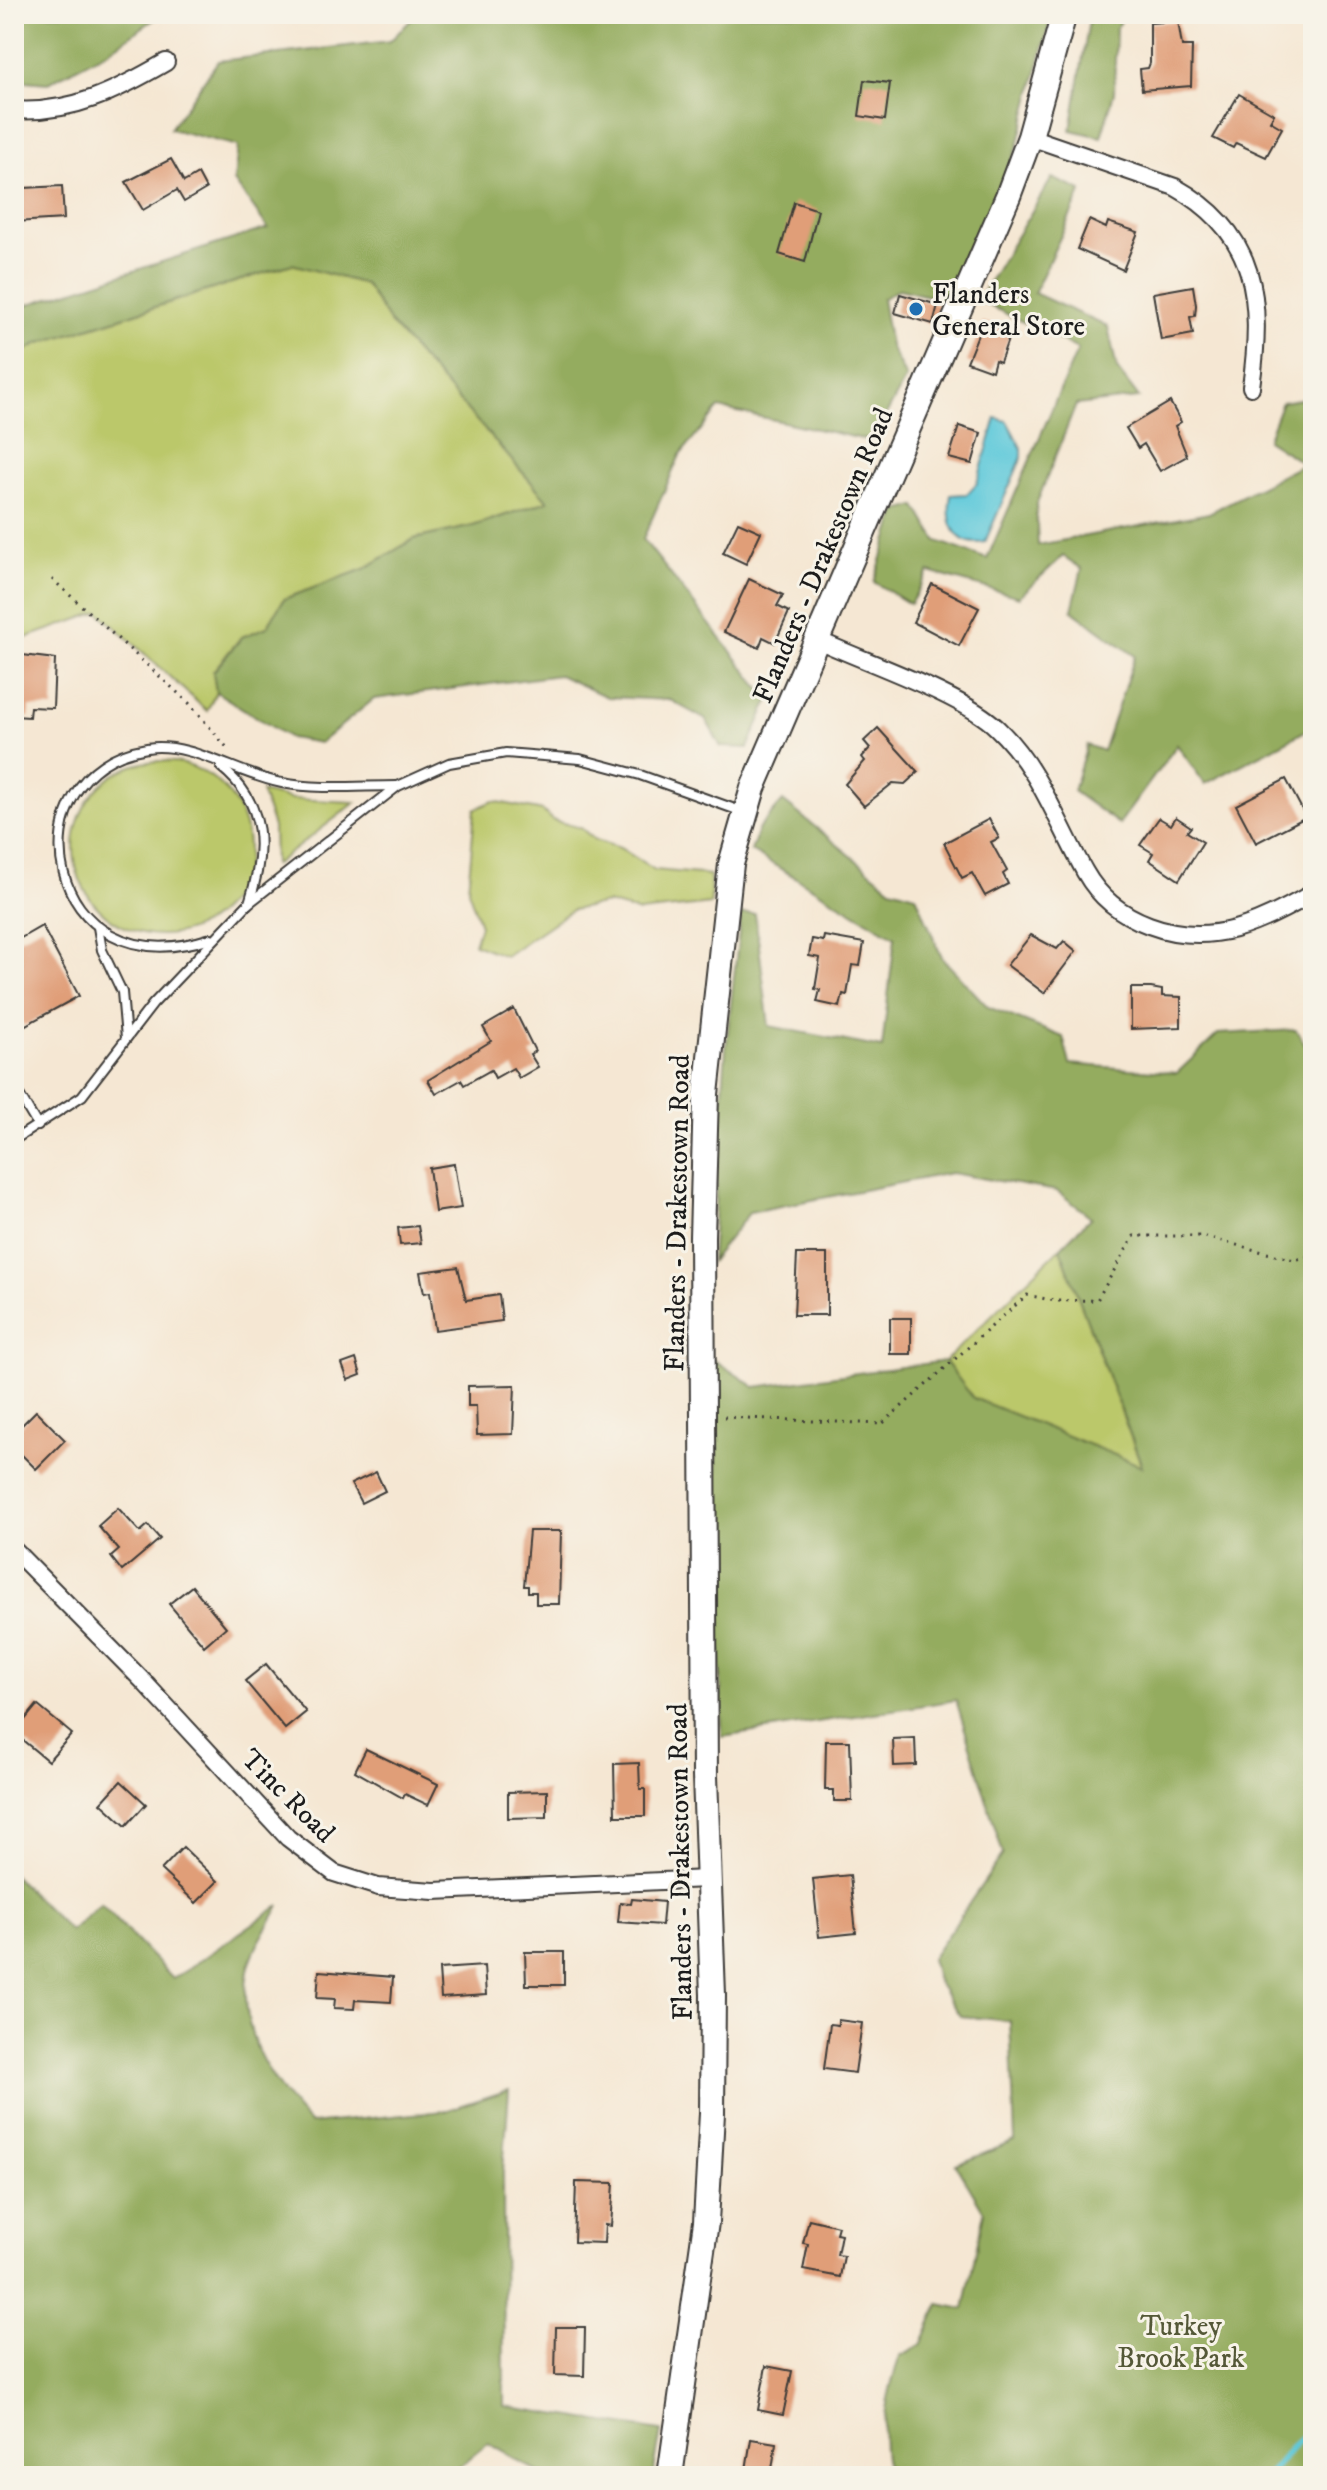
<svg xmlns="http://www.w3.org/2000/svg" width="1327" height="2490" viewBox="0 0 1327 2490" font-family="'IM FELL DW Pica',serif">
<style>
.green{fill:#bbc86a;stroke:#6c7243;stroke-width:2}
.forest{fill:#94ac5e;stroke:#58643d;stroke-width:2}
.water{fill:#5fc9da;stroke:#3e727b;stroke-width:2}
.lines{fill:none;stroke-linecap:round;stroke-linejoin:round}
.stream{stroke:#5fc9da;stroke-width:6}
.building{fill:#e09e78}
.lane-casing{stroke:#3d3a37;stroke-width:12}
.street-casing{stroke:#3d3a37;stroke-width:20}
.secondary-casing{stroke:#3d3a37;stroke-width:28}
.path{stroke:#3d3a37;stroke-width:3;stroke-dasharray:2 6;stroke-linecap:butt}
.lane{stroke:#fff;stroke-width:8}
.street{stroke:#fff;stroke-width:16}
.secondary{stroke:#fff;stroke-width:24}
.poi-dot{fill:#1f6fb2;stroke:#f7f3e8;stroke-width:3}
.labels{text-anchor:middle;stroke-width:6;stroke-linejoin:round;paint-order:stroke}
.poi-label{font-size:28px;fill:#1c1c1c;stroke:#f7f3e8;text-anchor:start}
.street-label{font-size:28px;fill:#1c1c1c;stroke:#f7f3e8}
.park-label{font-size:28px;fill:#545837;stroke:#f7f3e8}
</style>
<rect width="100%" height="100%" fill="#f7f3e8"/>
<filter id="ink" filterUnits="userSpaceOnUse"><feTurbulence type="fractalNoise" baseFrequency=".0125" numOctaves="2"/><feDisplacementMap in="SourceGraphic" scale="16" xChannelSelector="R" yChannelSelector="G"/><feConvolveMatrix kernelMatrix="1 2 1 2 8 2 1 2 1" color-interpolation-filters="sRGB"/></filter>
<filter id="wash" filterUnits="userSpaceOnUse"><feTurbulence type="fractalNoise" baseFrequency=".006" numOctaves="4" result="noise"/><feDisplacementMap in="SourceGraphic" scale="32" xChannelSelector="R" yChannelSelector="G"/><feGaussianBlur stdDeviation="1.8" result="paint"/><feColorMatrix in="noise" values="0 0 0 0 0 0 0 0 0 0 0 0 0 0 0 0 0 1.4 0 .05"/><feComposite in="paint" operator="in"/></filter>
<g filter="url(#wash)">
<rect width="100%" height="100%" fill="#f5e7d3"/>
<g class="green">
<path d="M292 264 365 284 390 323 548 501 473 526 414 539 364 569 284 599 267 627 241 637 213 671 216 692 207 711 99 612 14 642V358L37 344Z"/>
<circle cx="161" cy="848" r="87"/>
<path d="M261 792 291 799 356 802 274 865 273 827Z"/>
<path d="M493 801 543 811 552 820 581 828 595 840 620 848 655 870 710 875 711 904 639 912 607 903 572 910 505 956 474 944 480 925 468 890 475 809Z"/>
<path d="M1060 1248 1142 1467 973 1398 945 1361Z"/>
</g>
<g class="forest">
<path d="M14 14H162L107 52 48 83 14 80Z"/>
<path d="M417 14H1052L1017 149 949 301 899 289 882 299 890 346 906 378 872 441 719 408 680 455 643 539 769 700 748 748 721 747 706 720 670 700 607 697 559 675 374 699 320 743 290 738 216 692 213 672 242 637 267 627 284 599 364 569 414 539 473 526 548 501 390 323 365 284 292 264 37 344 14 358V309L268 228 234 181 238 146 170 129 218 61 390 41Z"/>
<path d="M1090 14H1124L1116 29 1114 93 1101 137 1071 130Z"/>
<path d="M1052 178 1082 191 1034 293 1108 327 1117 369 1139 398 1076 405 1036 505 1038 545 1209 513 1304 464 1267 440 1282 402 1313 397V727L1205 784 1177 745 1119 824 1073 791 1087 745 1103 751 1135 656 1072 610 1082 569 1063 556 1019 597 929 572 910 604 874 582 897 511 916 506 937 541 987 559 1078 349 978 300Z"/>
<path d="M783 801 891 888 916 895 942 958 988 1007 1063 1037 1070 1064 1177 1073 1218 1034 1296 1030 1313 1056V2476H889C877 2439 887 2393 900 2356L921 2345 939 2304 964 2309 984 2212 956 2165 1015 2141 1010 2021 960 2016 937 1981 931 1959 1003 1854 956 1700 722 1737 714 1360 755 1387 945 1361 973 1398 1142 1466 1060 1248 1091 1217 1057 1191 951 1173 750 1212 711 1261 726 1048 741 914H755L769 1026 882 1048 895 937 751 851 759 828Z"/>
<path d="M14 1876 70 1931 101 1904 173 1979 280 1905C270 1925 252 1949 248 1971 237 2032 270 2082 310 2124L444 2111 509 2090 503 2172 504 2406 661 2431 653 2476H545L488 2443 448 2476H14Z"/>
</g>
<path class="water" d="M996 418 1007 421 1022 449V457L985 542C954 548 946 521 951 495L967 494 977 483Z"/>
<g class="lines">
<path class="stream" d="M1268 2476 1294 2444 1313 2427"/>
</g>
<g id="blocks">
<g class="building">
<path d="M1178 21 1182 46H1192L1191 86 1142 90 1140 69 1148 68 1150 63V23Z"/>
<path d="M864 80 890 83 885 120 859 116Z"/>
<path d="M1239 94 1274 114 1270 121 1282 128 1266 157 1236 143 1233 148 1213 138Z"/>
<path d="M171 159 184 182 198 174 206 189 184 202 177 190 143 210 126 182Z"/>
<path d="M62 186 64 219 14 222V192L24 191V188Z"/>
<path d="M794 202 818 210 805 262 779 254Z"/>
<path d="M1089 220 1106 228 1108 222 1138 232 1123 270 1077 249Z"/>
<path d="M1193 286 1196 305 1195 316 1190 317 1193 334 1161 340 1153 293Z"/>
<path d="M900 294 938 305 933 324 895 313Z"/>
<path d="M983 322 1011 331 1000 362 995 360 992 371 967 362Z"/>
<path d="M1170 402 1181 422 1175 426 1187 456 1160 471 1144 444 1138 448 1126 428Z"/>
<path d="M959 426 981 433 972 464 949 458Z"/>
<path d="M738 522 761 532 746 564 723 553Z"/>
<path d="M749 579 783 595 777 606 789 612 775 643 763 637 759 648 724 632Z"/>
<path d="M932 584 979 608 959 646 913 622Z"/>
<path d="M14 654 55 659 53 708 30 707 29 717 14 716Z"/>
<path d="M878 728 918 772 905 784 893 783 864 806 845 784 865 761 862 757 870 748 864 741Z"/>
<path d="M1286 779 1306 817 1256 843 1236 805Z"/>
<path d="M1176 817 1191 827 1187 832 1203 842 1179 880 1149 860 1153 853 1140 845 1159 818 1171 825Z"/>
<path d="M989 819 999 838 991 842 1007 871 1003 874 1008 884 985 896 972 873 962 878 944 843Z"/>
<path d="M42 926 79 996 24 1026 14 1009V942Z"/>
<path d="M1031 935 1057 949 1064 941 1076 951 1044 993 1007 965Z"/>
<path d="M824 936 864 943 860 966 852 965 847 995 843 994 840 1007 817 1002 820 990 815 989 820 958 809 956 812 939 823 941Z"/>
<path d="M1131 988H1151L1162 990V996L1181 997V1027L1131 1029Z"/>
<path d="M514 1009 535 1051 530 1054 538 1067 519 1078 513 1068 495 1078 491 1070 464 1085 461 1080 436 1094 428 1080 491 1041 483 1027Z"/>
<path d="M454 1164 461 1208 435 1212 429 1168Z"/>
<path d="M418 1226 421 1243 400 1245 398 1228Z"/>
<path d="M797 1254H827V1315H794Z"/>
<path d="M458 1267 466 1300 499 1295 502 1321 435 1330 430 1292 424 1293 420 1272Z"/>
<rect x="890" y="1318" width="21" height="36"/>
<path d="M356 1359 361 1375 348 1380 342 1364Z"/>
<path d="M515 1385 513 1434 477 1435 476 1406H468V1386Z"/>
<path d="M36 1411 65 1440 36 1469 14 1447V1433Z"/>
<path d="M376 1472 385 1491 361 1503 351 1484Z"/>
<path d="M118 1508 140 1532 148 1525 160 1539 122 1571 111 1557 119 1550 98 1526Z"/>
<path d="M529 1531H561L559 1604H536V1592H528V1586H524Z"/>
<path d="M192 1586 226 1627 204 1646 169 1604Z"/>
<path d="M266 1664 306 1712 285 1729 245 1681Z"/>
<path d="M37 1705 72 1734 48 1761 14 1733Z"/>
<path d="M915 1738 916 1765 894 1766 893 1739Z"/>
<path d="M826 1741H850L852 1801H834V1790H825Z"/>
<path d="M366 1749 438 1784 428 1805 405 1794 403 1798 355 1771Z"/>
<path d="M639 1763 640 1789H645V1816H615L614 1764Z"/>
<path d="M121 1781 146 1804 126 1826 101 1803Z"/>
<path d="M547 1791V1817L508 1818V1792Z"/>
<path d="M183 1847 218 1881 196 1903 161 1870Z"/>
<path d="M850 1875 856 1933 819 1937 813 1879Z"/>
<path d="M632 1899 664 1902 662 1925 618 1922 620 1903 631 1904Z"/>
<path d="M525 1952H564V1985H526Z"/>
<path d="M484 1966 486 1995 441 1998 439 1969Z"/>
<path d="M319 1971 393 1977 391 2002 355 2000 354 2009 334 2008 335 1999 317 1998Z"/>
<path d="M838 2020 862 2023 855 2073 824 2069 830 2024 838 2025Z"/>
<path d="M576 2182 614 2183 611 2226 605 2225 604 2243 574 2242Z"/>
<path d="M809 2219 838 2226 836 2233 841 2234 837 2255 844 2256 840 2277 803 2270 808 2244 803 2243Z"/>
<path d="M556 2327H585L584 2376 555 2375Z"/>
<path d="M766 2366 792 2371 783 2415 758 2410Z"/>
<path d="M751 2439 776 2443 771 2476H745Z"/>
</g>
</g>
</g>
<g filter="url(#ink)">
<use href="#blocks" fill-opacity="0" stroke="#3d3a37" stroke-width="2"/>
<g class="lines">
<g class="lane-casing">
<g id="lane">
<path d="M221 767C267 804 266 851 249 903"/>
<path d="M98 927 102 950 122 992 126 1038"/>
<path d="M211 938C43 992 7 771 147 748 190 741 239 775 282 783 319 790 359 786 397 786"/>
<path d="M14 1086 38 1126"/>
<path d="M14 1140 82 1096 153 1004 249 903 398 786 449 763 506 753 580 759 640 775 743 812"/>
</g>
</g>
<g class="street-casing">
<g id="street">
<path d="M14 110C72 114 118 90 166 62"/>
<path d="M1030 137 1175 187C1258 233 1263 301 1251 387"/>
<path d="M818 640C865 662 963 695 997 728 1039 768 1057 822 1085 872 1099 897 1122 915 1149 925 1210 948 1260 924 1313 893"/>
<path d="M14 1550 143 1681 288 1838 334 1873 378 1887 434 1891 707 1879"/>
</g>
</g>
<g class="secondary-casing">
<path id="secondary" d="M670 2476 706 2222 712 2113 713 1995 705 1776 702 1237 706 1094 731 864 753 788 1008 196 1030 137 1064 14"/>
</g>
<g class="path">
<path d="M52 579 189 703 229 750"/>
<path d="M724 1417 882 1424 1027 1295 1055 1301 1097 1300 1134 1236H1202L1294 1260 1313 1255"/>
</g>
<use href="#lane" class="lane"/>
<use href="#street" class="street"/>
<use href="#secondary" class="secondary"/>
</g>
</g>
<circle class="poi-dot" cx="916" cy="309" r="8"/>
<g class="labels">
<g class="poi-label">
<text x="932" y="303">Flanders<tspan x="932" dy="32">General Store</tspan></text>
</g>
<g class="street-label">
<text transform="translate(822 555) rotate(-67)" y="10">Flanders - Drakestown Road</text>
<text transform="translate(676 1213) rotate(-89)" y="10">Flanders - Drakestown Road</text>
<text transform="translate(289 1795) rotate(45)" y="10">Tinc Road</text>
<text transform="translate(679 1862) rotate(-91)" y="10">Flanders - Drakestown Road</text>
</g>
<g class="park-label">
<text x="1181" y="2335">Turkey<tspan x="1181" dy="32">Brook Park</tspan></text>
</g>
</g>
<rect width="1327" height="2490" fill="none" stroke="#f7f3e8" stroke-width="48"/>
</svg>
